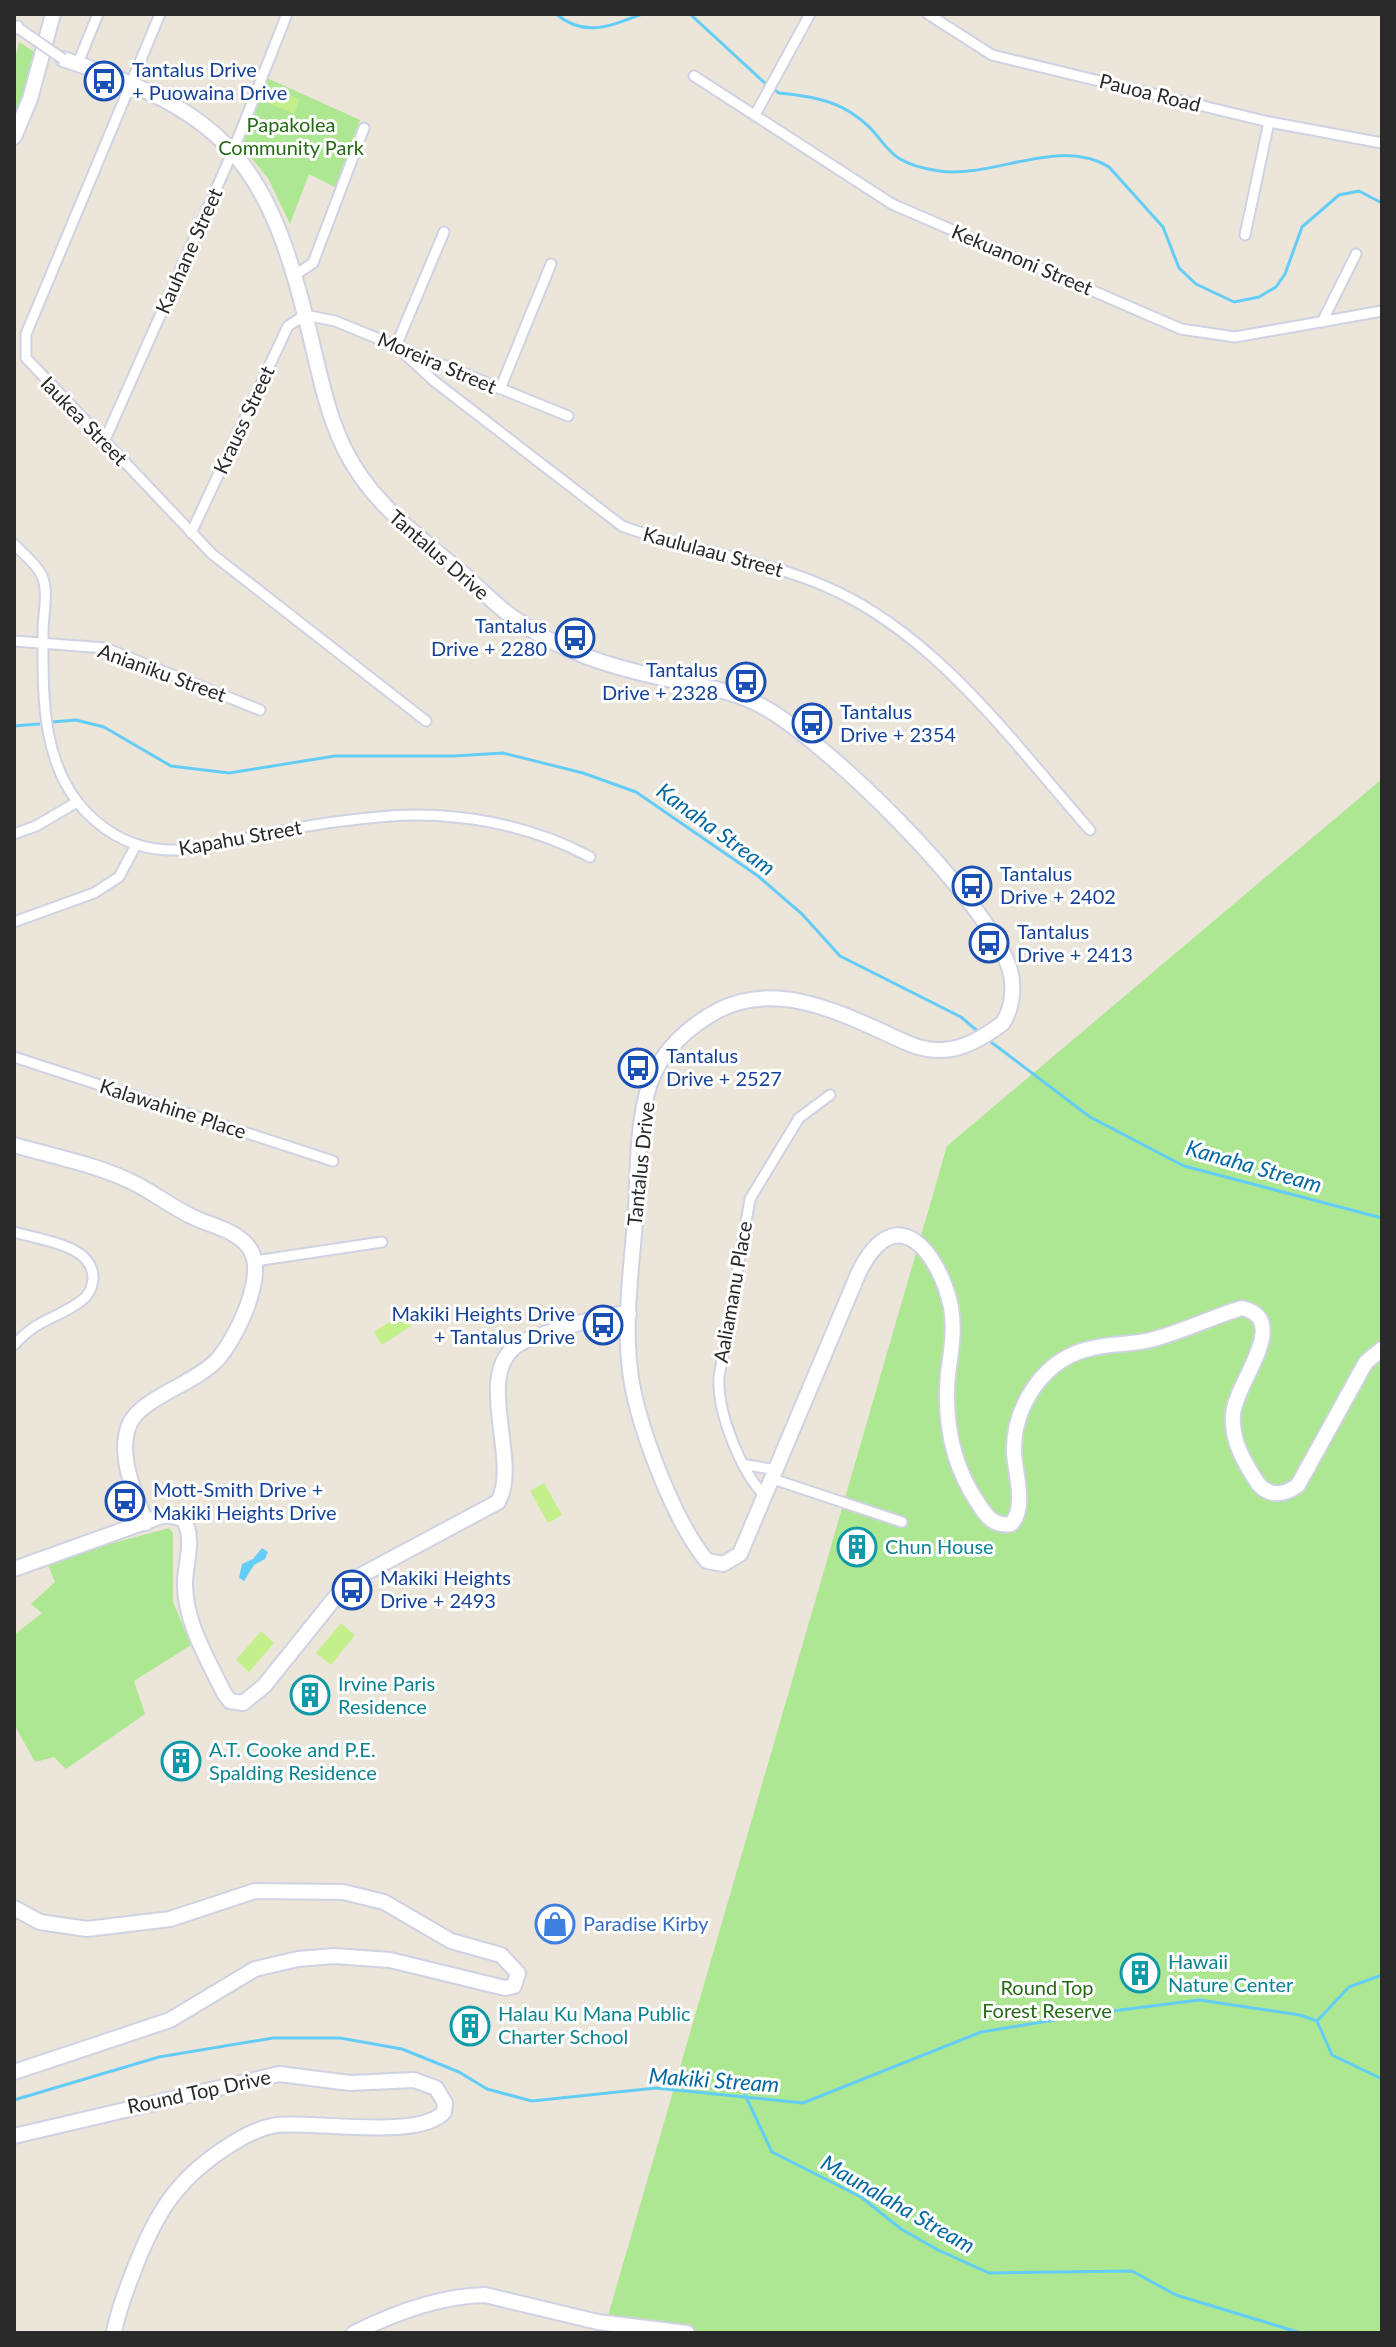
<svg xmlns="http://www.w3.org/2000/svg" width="1396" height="2347" viewBox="0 0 1396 2347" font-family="Lato,sans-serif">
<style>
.green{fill:#ade792}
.pitch{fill:#c4f08c}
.water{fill:#64cdf7}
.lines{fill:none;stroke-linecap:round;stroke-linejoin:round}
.stream{stroke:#64cdf7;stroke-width:3}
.street-casing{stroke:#cfd2e3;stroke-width:13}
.secondary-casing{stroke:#cfd2e3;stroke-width:18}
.street{stroke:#fff;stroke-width:9}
.secondary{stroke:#fff;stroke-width:14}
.street-bridge-casing{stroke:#cfd2e3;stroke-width:13;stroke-linecap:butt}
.street-bridge{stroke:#fff;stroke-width:9}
.labels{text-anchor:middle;stroke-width:6;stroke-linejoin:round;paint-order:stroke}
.transit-label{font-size:20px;fill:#164399;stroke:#fff;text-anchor:start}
.street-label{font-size:20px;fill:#292929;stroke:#fff}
.park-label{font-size:20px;fill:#256a15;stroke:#fff}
.culture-label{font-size:20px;fill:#0d838f;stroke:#fff;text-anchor:start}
.shop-label{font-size:20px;fill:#366cbe;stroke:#fff;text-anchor:start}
.water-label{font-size:22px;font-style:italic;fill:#0469a2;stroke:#fff}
</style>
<rect width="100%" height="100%" fill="#ece5d9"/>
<g class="green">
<path d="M19 42 39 55 14 122V64Z"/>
<path d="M267 78 360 120 335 187 309 174 290 224 268 178 242 147Z"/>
<path d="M1382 779V2333H603L947 1146Z"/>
<path d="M169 1528 173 1533V1602L191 1645 134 1681 145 1714 66 1769 54 1757 35 1762 14 1724V1635L42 1613 31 1604 55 1582 48 1565 80 1552Z"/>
</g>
<g class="pitch">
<path d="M272 87 300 100 294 114 265 101Z"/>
<path d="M403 1313 411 1326 382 1345 374 1332Z"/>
<path d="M544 1483 562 1515 548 1523 530 1491Z"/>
<path d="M341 1623 355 1635 331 1665 316 1653Z"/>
<path d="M261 1631 274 1643 249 1672 236 1660Z"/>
</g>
<path class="water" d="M262 1548 268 1552 265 1559 254 1565 244 1581 239 1578 242 1564 253 1559Z"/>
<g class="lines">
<g class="stream">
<path d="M556 14C585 38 610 26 642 14"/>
<path d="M690 14 767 85"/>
<path d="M773 89 779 93C804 96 828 98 850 112 892 138 877 162 939 171 993 179 1058 136 1109 167L1163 227 1179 268 1196 284 1234 302 1259 297 1276 287 1285 274 1302 227 1339 195 1359 191 1382 203"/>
<path d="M52 722 76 720 104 727 171 766 229 773 335 756H454L503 753 583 773 636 792 758 876 802 914 840 956 961 1017 981 1034"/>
<path d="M14 726 39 724"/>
<path d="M987 1039 1090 1117 1184 1166 1382 1218"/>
<path d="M1317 2021 1332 2055 1382 2079"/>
<path d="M1317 2021 1349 1987 1382 1975"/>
<path d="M745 2095 772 2152 861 2197 901 2229 938 2250 989 2273 1132 2271 1176 2295 1301 2333"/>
<path d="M14 2100 159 2057 273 2038H340L402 2049 459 2072 487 2089 532 2101 656 2088 803 2103 981 2032 1105 2012 1199 2000 1300 2015 1317 2021"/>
</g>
<g class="street-casing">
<g id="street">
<path d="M160 14 26 334V358L212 554 426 721"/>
<path d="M928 14 992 55 1269 122 1382 143"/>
<path d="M14 30 18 26"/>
<path d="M78 63 98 14"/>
<path d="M694 76 892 204 1181 329 1235 337 1382 311"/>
<path d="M756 113 810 14"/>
<path d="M444 232 396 346 434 381 622 526C689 551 761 558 827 587 937 635 1013 743 1090 830"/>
<path d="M1245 235 1269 122"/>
<path d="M295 275 313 263 364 128"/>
<path d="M1322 322 1356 254"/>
<path d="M500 389 551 264"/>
<path d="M104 442 233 151 287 14"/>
<path d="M191 533 288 326 305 315 335 321 568 416"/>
<path d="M14 544C23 554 37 564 42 576 49 592 43 614 43 631 43 693 40 766 88 814 147 872 206 846 276 832 314 824 352 819 390 816 457 811 531 825 590 857"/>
<path d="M14 641 105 648 260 710"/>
<path d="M14 834 36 826 77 802"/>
<path d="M14 922 94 893 119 877 136 845"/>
<path d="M14 1057 333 1161"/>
<path d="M14 1232C39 1240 95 1244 93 1280 92 1288 88 1296 81 1301 55 1320 40 1317 14 1345"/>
<path d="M255 1261 382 1242"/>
<path d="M747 1465 777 1470"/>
<path d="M773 1479 902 1522"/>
<path d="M766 1497C741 1473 717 1412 719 1377L750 1199 799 1118 830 1095"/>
</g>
</g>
<g class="secondary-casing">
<g id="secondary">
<path d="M63 59C219 110 265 156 305 315 317 359 324 407 344 448 372 506 421 537 468 578 482 591 496 605 511 616 559 652 614 668 672 680 700 686 730 690 756 703 821 734 987 899 1009 967 1015 985 1013 1006 1003 1023 984 1037 962 1051 938 1050 917 1050 899 1039 881 1031 830 1008 773 983 719 1010 690 1025 661 1051 650 1083 637 1122 638 1168 636 1209 632 1265 622 1328 632 1384 641 1433 675 1523 707 1561L723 1564 740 1554 859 1272C896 1197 939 1252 951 1307 955 1330 951 1352 948 1374 944 1420 952 1465 978 1503 986 1516 994 1527 1011 1524 1027 1508 1015 1473 1014 1453 1013 1405 1045 1357 1093 1348 1113 1343 1134 1345 1154 1339 1184 1331 1212 1317 1242 1308 1293 1320 1234 1384 1233 1415 1231 1441 1245 1464 1259 1485 1271 1497 1285 1495 1298 1485L1366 1362 1382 1349"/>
<path d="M14 137 30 99 53 14"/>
<path d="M14 1145C52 1156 94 1164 130 1181 152 1191 171 1207 193 1217 211 1226 238 1230 250 1249 267 1276 236 1339 217 1360 194 1384 142 1398 130 1423 116 1454 135 1493 146 1523"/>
<path d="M14 1569 159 1517 168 1515 183 1519C195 1537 186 1561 185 1581 184 1621 207 1658 224 1693L230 1701 243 1703 264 1686 342 1589 354 1579 498 1502C521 1462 474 1377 516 1346 527 1338 544 1334 557 1330 581 1323 604 1313 629 1314"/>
<path d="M14 1908 40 1922 87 1929 170 1919 255 1891 343 1892 384 1902 451 1941 501 1955 518 1973 514 1986 505 1988 390 1960 334 1956 298 1959 255 1969 170 2020 14 2072"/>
<path d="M14 2136 279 2074 350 2083 414 2080 436 2088 445 2103 444 2112C419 2140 316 2121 277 2125 262 2127 246 2135 233 2143 176 2178 155 2214 132 2275 125 2294 117 2313 114 2333"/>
<path d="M354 2333C394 2313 440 2296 485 2295L598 2322 687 2333"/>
</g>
</g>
<use href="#street" class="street"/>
<use href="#secondary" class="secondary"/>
<g class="street-bridge-casing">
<path id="street-bridge" d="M21 30 63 59"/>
</g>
<use href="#street-bridge" class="street-bridge"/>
</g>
<defs>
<g id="bus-ring" transform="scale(2)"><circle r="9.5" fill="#fff" stroke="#1a4fb4" stroke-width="1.5"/><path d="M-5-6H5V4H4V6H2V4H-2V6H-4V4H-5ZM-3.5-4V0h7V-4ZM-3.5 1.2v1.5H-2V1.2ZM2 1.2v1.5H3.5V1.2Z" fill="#1a4fb4"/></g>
<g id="building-ring" transform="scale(2)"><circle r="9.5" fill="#fff" stroke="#0f9aa8" stroke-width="1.5"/><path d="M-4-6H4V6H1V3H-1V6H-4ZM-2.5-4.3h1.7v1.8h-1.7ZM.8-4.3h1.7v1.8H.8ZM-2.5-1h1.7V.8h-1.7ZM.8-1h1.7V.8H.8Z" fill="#0f9aa8"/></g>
<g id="shop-ring" transform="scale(2)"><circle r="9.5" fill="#fff" stroke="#3f7fe0" stroke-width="1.5"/><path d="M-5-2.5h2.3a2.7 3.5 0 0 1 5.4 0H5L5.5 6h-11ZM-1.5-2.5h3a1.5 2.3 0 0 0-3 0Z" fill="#3f7fe0"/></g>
</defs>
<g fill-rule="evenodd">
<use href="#bus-ring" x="104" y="81"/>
<use href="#bus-ring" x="575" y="638"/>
<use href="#bus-ring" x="746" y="682"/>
<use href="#bus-ring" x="812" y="723"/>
<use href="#bus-ring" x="972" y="886"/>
<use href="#bus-ring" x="989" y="943"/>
<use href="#bus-ring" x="638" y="1068"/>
<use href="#bus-ring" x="603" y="1325"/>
<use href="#bus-ring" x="125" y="1501"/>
<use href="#building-ring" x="857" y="1547"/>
<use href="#bus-ring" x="352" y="1590"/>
<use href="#building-ring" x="310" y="1695"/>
<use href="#building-ring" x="181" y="1761"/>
<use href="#shop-ring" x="555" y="1924"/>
<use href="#building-ring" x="1140" y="1973"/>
<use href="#building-ring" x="470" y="2026"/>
</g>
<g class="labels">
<g class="transit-label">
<text x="132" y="77">Tantalus Drive<tspan x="132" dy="23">+ Puowaina Drive</tspan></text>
<text x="547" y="633" text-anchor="end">Tantalus<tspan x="547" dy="23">Drive + 2280</tspan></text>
<text x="718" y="677" text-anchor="end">Tantalus<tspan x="718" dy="23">Drive + 2328</tspan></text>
<text x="840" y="719">Tantalus<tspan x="840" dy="23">Drive + 2354</tspan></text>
<text x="1000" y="881">Tantalus<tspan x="1000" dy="23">Drive + 2402</tspan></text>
<text x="1017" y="939">Tantalus<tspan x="1017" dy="23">Drive + 2413</tspan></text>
<text x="666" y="1063">Tantalus<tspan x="666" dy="23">Drive + 2527</tspan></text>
<text x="575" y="1321" text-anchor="end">Makiki Heights Drive<tspan x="575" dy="23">+ Tantalus Drive</tspan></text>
<text x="153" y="1497">Mott-Smith Drive +<tspan x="153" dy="23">Makiki Heights Drive</tspan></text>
<text x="380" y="1585">Makiki Heights<tspan x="380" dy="23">Drive + 2493</tspan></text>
</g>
<g class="street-label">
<text transform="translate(1150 93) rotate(14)" y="7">Pauoa Road</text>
<text transform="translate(189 251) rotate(-66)" y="7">Kauhane Street</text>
<text transform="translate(1022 260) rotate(23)" y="7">Kekuanoni Street</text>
<text transform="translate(437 363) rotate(23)" y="7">Moreira Street</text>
<text transform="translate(244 420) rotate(-65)" y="7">Krauss Street</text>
<text transform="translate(84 421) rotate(46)" y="7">Iaukea Street</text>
<text transform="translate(713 552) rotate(15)" y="7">Kaululaau Street</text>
<text transform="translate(439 555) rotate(41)" y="7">Tantalus Drive</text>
<text transform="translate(162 673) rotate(20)" y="7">Anianiku Street</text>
<text transform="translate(240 838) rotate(-10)" y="7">Kapahu Street</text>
<text transform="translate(173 1109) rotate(18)" y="7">Kalawahine Place</text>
<text transform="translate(641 1164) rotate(-84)" y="7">Tantalus Drive</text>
<text transform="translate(733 1292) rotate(-80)" y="7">Aaliamanu Place</text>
<text transform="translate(199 2092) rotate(-12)" y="7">Round Top Drive</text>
</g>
<g class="park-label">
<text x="291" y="132">Papakolea<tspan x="291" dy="23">Community Park</tspan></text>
<text x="1047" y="1995">Round Top<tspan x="1047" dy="23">Forest Reserve</tspan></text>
</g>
<g class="culture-label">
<text x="885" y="1554">Chun House</text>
<text x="338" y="1691">Irvine Paris<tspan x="338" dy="23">Residence</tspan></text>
<text x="209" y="1757">A.T. Cooke and P.E.<tspan x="209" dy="23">Spalding Residence</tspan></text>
<text x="1168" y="1969">Hawaii<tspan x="1168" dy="23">Nature Center</tspan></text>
<text x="498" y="2021">Halau Ku Mana Public<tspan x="498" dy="23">Charter School</tspan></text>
</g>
<g class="shop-label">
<text x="583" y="1931">Paradise Kirby</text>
</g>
<g class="water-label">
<text transform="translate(716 829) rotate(36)" y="8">Kanaha Stream</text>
<text transform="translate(1254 1166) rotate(16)" y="8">Kanaha Stream</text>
<text transform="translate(714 2080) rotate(4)" y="8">Makiki Stream</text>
<text transform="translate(898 2204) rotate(30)" y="8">Maunalaha Stream</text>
</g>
</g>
<rect width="1396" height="2347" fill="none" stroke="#292929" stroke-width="32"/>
</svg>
